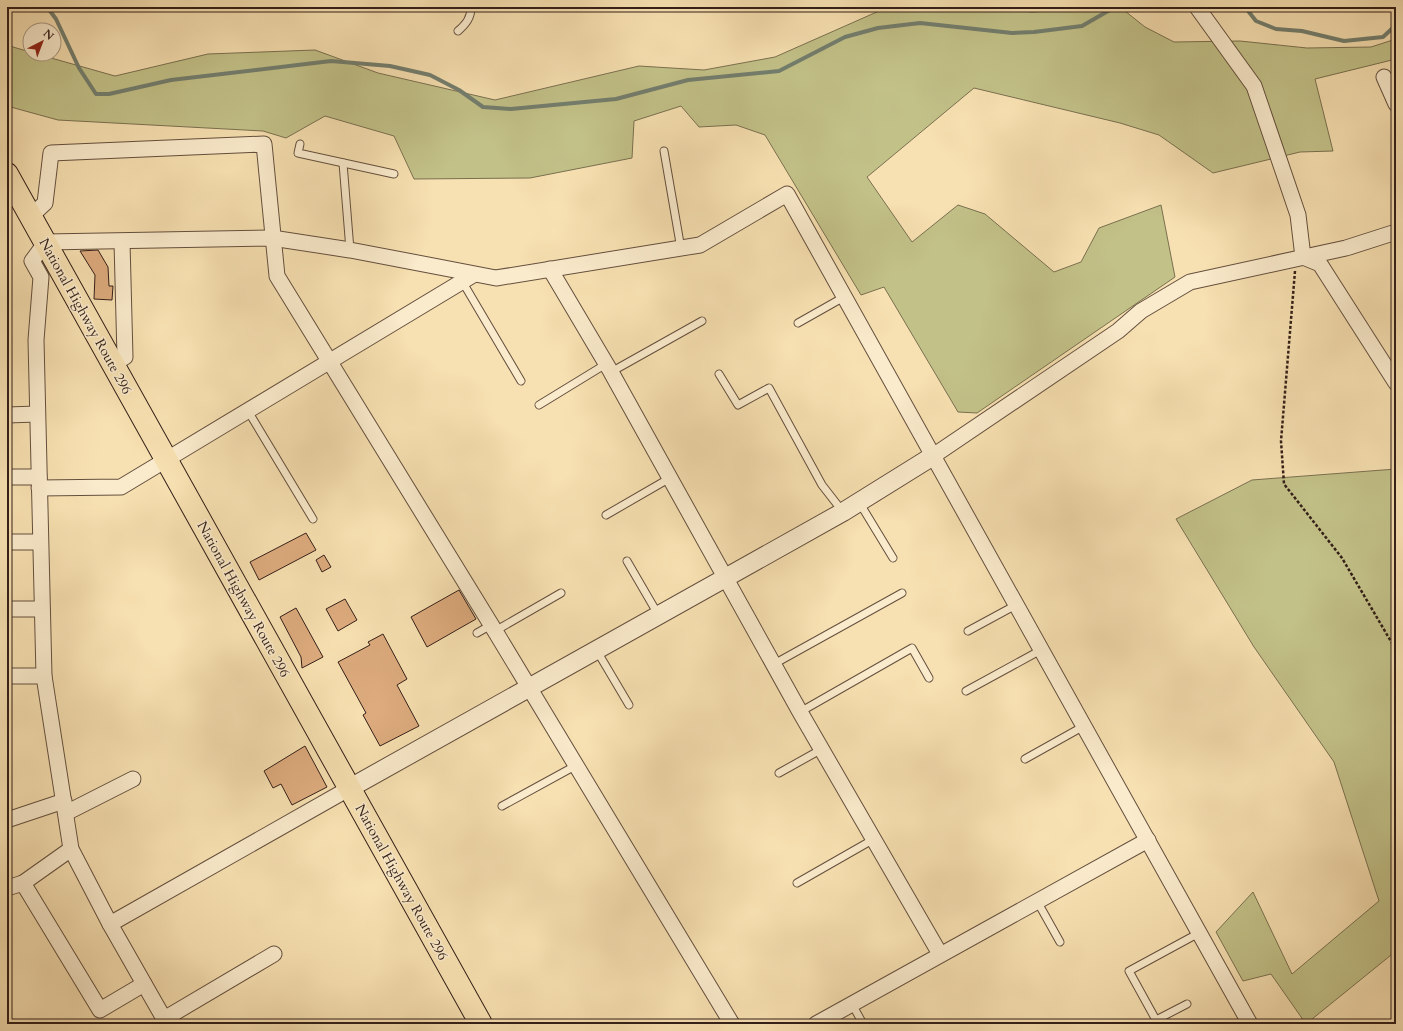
<svg xmlns="http://www.w3.org/2000/svg" width="1403" height="1031" viewBox="0 0 1403 1031" font-family="Cardo,serif">
<style>
.green{fill:#c2c188;stroke:#7a7050}
.lines{fill:none;stroke-linecap:round;stroke-linejoin:round}
.stream{stroke:#737e6e;stroke-width:4}
.building{fill:#ddab7e;stroke:#331f18}
.service-casing{stroke:#644f3e;stroke-width:9}
.minor-casing{stroke:#644f3e;stroke-width:17}
.tertiary-casing{stroke:#644f3e;stroke-width:20}
.trunk-casing{stroke:#331f18;stroke-width:24}
.path{stroke:#331f18;stroke-width:2.5;stroke-dasharray:3 2;stroke-linecap:butt}
.service{stroke:#faebcc;stroke-width:7}
.minor{stroke:#faebcc;stroke-width:15}
.tertiary{stroke:#faebcc;stroke-width:18}
.trunk{stroke:#f7e0b1;stroke-width:22}
.labels{text-anchor:middle;stroke-width:3;stroke-linejoin:round;paint-order:stroke}
.street-label{font-size:14px;fill:#331f18;stroke:#faebcc}
</style>
<rect width="100%" height="100%" fill="#f7e0b1"/>
<filter id="stains"><feTurbulence type="fractalNoise" baseFrequency=".005" numOctaves="4"/><feColorMatrix values="0 0 0 0 .2 0 0 0 0 .09 0 0 0 0 .02 0 0 0 .5 -.17"/></filter>
<radialGradient id="worn" r=".72"><stop offset=".6" stop-color="#630" stop-opacity="0"/><stop offset="1" stop-color="#630" stop-opacity=".3"/></radialGradient>
<g class="green">
<path d="M910 7H997L1031 12 1120 7 1145 27 1174 42 1240 41 1307 48 1371 47 1396 39V59L1315 79 1333 151 1300 152 1213 173 1159 135 1120 123 974 88 867 177 912 242 958 205 985 214 1054 272 1081 262 1099 228 1161 205 1175 277 977 413 958 412 884 287 861 295 765 135 736 125 699 127 681 106 634 121 632 158 530 178 414 179 394 136 325 116 286 138 263 131 58 120 7 106V43L13 47 30 52V54H37L115 76 208 54 315 50 378 73 495 100 639 66 704 70 775 57 879 11Z"/>
<path d="M1396 469V951L1306 1024 1271 974 1243 981 1216 932 1253 892 1292 974 1379 901 1334 762 1254 647 1176 519 1252 480Z"/>
</g>
<g class="lines">
<g class="stream">
<path d="M47 7 56 19 79 68 96 94H109L171 80 331 61 390 66 430 75 459 90 483 107 511 109 616 99 688 80 779 71 845 37 878 28 920 23 1012 33 1034 32 1082 26 1115 7"/>
<path d="M1245 7 1256 21 1276 29 1302 31 1344 41 1383 37 1396 25"/>
</g>
</g>
<g class="building">
<path d="M98 250 108 267 109 286H113L112 300 94 299 95 275 80 251Z"/>
<path d="M306 533 316 550 259 580 250 562Z"/>
<path d="M324 555 331 567 322 572 316 560Z"/>
<path d="M459 590 476 619 427 647 411 617Z"/>
<path d="M345 599 357 620 338 631 326 609Z"/>
<path d="M296 608 323 657 302 668 301 657 280 617Z"/>
<path d="M383 634 407 679 397 685 419 726 380 746 363 715 366 713 338 662 370 645 368 642Z"/>
<path d="M305 746 327 787 292 805 281 784 273 788 264 771Z"/>
</g>
<g class="lines">
<g class="service-casing">
<g id="service">
<path d="M458 31C466 24 471 18 471 7"/>
<path d="M300 144 298 153 394 174"/>
<path d="M664 151 681 249"/>
<path d="M343 163 350 250"/>
<path d="M462 281 521 381"/>
<path d="M798 323 844 297"/>
<path d="M611 372 702 321"/>
<path d="M719 374 738 405 769 388 822 485 843 512"/>
<path d="M539 405 606 364"/>
<path d="M248 411 313 519"/>
<path d="M859 502 893 558"/>
<path d="M606 515 670 478"/>
<path d="M627 561 659 616"/>
<path d="M495 631 561 593"/>
<path d="M968 631 1016 605"/>
<path d="M477 633 491 625"/>
<path d="M597 651 629 705"/>
<path d="M774 664 902 593"/>
<path d="M966 691 1041 650"/>
<path d="M800 712 912 648 929 678"/>
<path d="M1025 759 1084 726"/>
<path d="M779 773 822 749"/>
<path d="M502 806 575 766"/>
<path d="M797 883 874 839"/>
<path d="M1037 901 1060 942"/>
<path d="M852 1004 863 1024"/>
<path d="M1187 1004 1156 1020 1129 971 1199 933"/>
</g>
</g>
<g class="minor-casing">
<g id="minor">
<path d="M1197 7 1254 86 1298 215 1303 257"/>
<path d="M1384 77 1396 104"/>
<path d="M31 216 45 203 51 153 264 144 277 276 495 631 732 1024"/>
<path d="M1303 257 1320 264 1396 383"/>
<path d="M550 269 611 372 800 712 940 954"/>
<path d="M113 364 125 357 122 242"/>
<path d="M7 415 37 414"/>
<path d="M933 456 1118 331 1141 311 1190 282 1346 248 1396 232"/>
<path d="M7 477H39"/>
<path d="M39 488 121 487 473 275"/>
<path d="M7 542H40"/>
<path d="M7 609H42"/>
<path d="M7 676H44"/>
<path d="M66 813 133 779"/>
<path d="M7 820 64 801"/>
<path d="M23 883 71 849"/>
<path d="M7 888 23 883 100 1010 144 984"/>
<path d="M110 924 350 788"/>
<path d="M164 1019 274 954"/>
<path d="M167 1024 110 924 71 849 44 676 36 340 41 277 32 261 46 242 272 238 350 250 496 278 700 245 787 194 1250 1024"/>
<path d="M816 1024 1148 840"/>
</g>
</g>
<g class="tertiary-casing">
<path id="tertiary" d="M350 788 843 512 933 456"/>
</g>
<g class="trunk-casing">
<path id="trunk" d="M7 174 481 1024"/>
</g>
<path class="path" d="M1295 271 1281 441 1284 484 1342 558 1396 650"/>
<use href="#service" class="service"/>
<use href="#minor" class="minor"/>
<use href="#tertiary" class="tertiary"/>
<use href="#trunk" class="trunk"/>
</g>
<g class="labels">
<g class="street-label">
<text transform="translate(86 316) rotate(61)" y="5">National Highway Route 296</text>
<text transform="translate(244 599) rotate(61)" y="5">National Highway Route 296</text>
<text transform="translate(402 882) rotate(61)" y="5">National Highway Route 296</text>
</g>
</g>
<rect width="1403" height="1031" fill="none" stroke="#f7e0b1" stroke-width="24"/>
<rect x="8" y="8" width="1387" height="1015" fill="none" stroke="#331f18" stroke-width="2"/>
<rect x="12" y="12" width="1379" height="1007" fill="none" stroke="#331f18"/>
<g transform="translate(42 42) rotate(42)"><circle r="19" fill="#faebcc" stroke="#aa9984"/>
<path d="M0-3L7 15L0 10L-7 15Z" fill="#8f2418"/>
<text y="-6" font-size="11" font-weight="bold" text-anchor="middle" fill="#331f18">N</text>
</g>
<rect width="100%" height="100%" filter="url(#stains)"/>
<rect width="100%" height="100%" fill="url(#worn)"/>
</svg>
